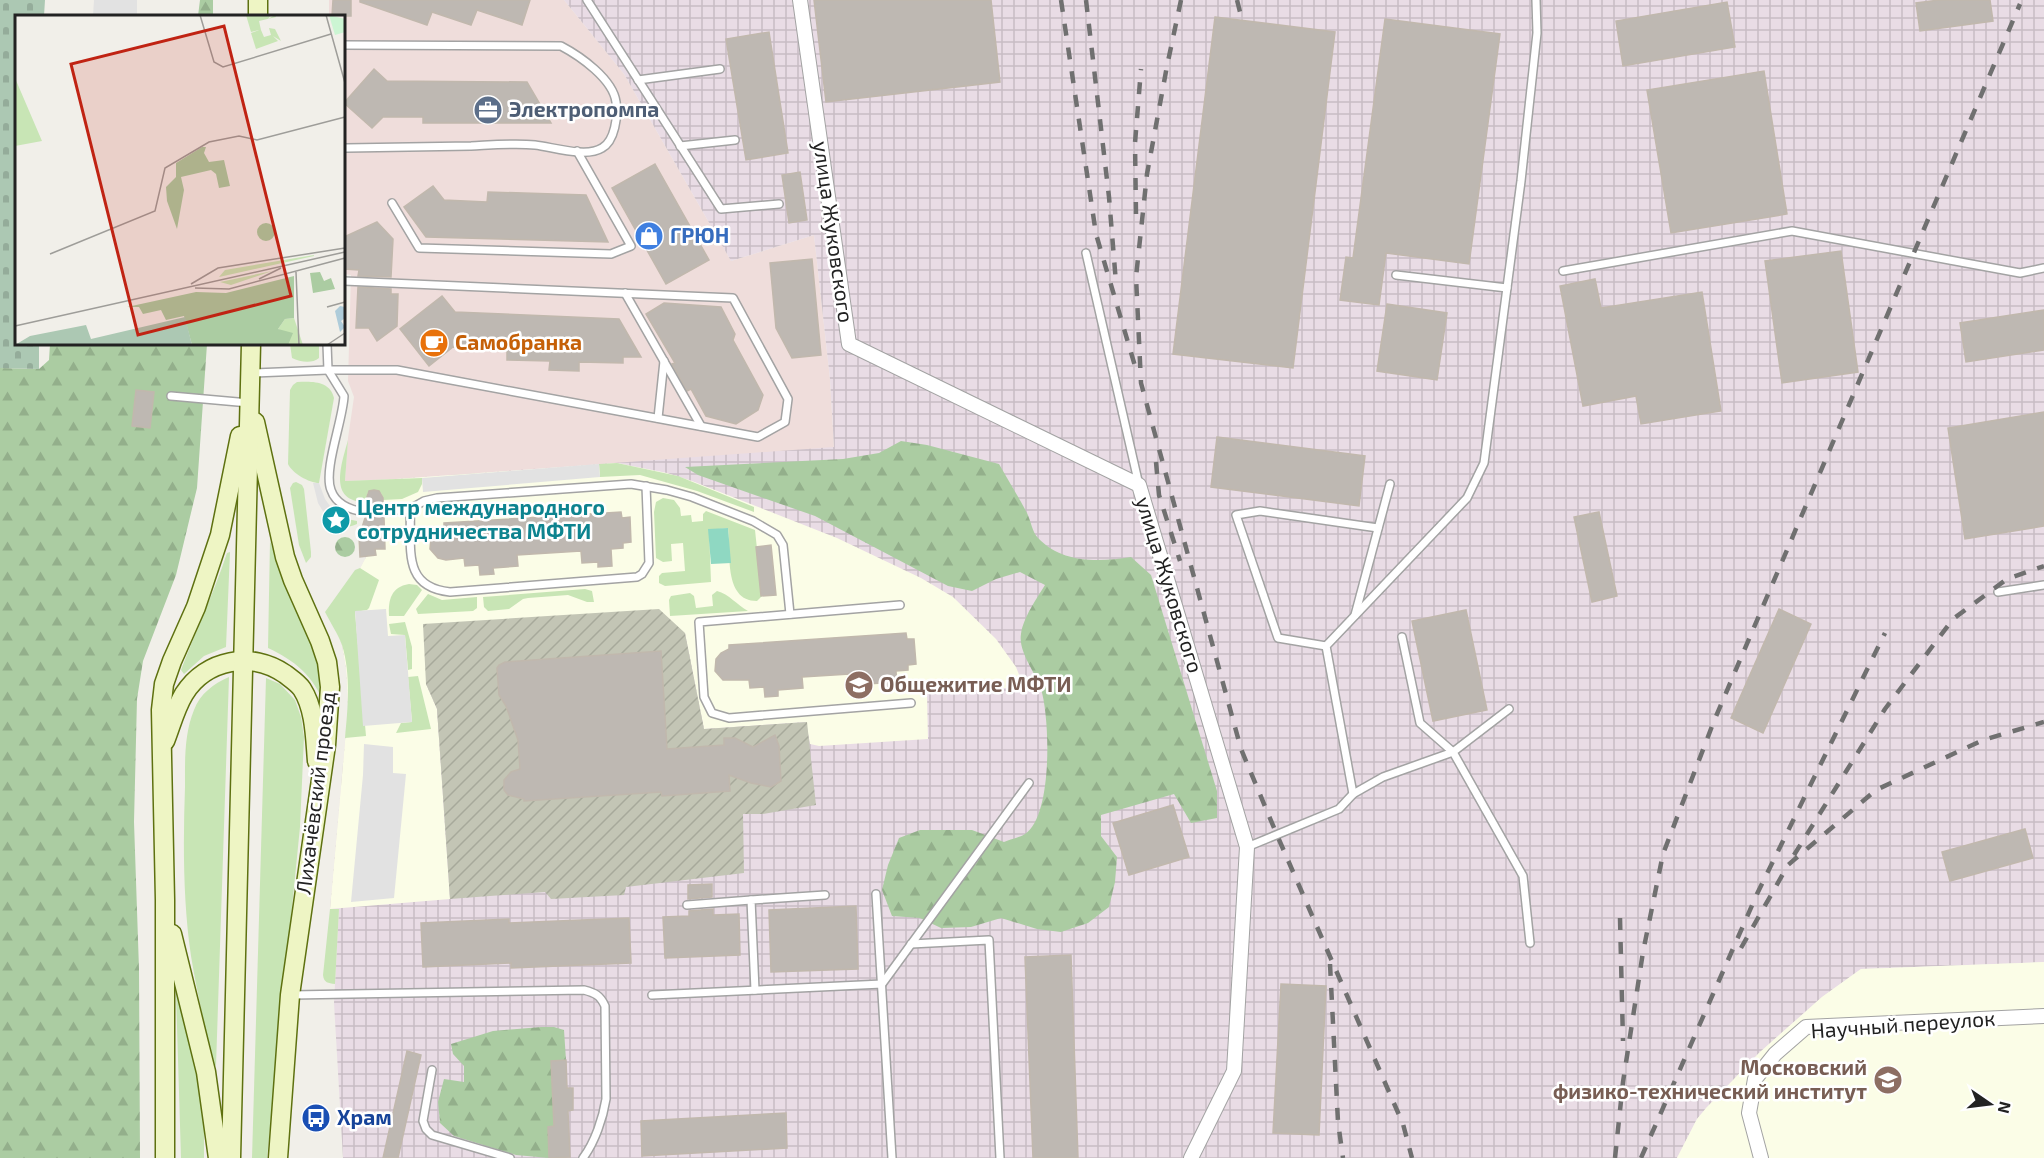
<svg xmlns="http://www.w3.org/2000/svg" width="2044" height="1158" viewBox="0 0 2044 1158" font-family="'Exo 2',sans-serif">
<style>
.commercial{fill:#efdddb}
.industrial{fill:url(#industrial-grid)}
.education{fill:#fbfde7}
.construction{fill:url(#construction-furrows)}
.grass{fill:#c8e5b5}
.forest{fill:url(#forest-firs)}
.cemetery{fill:url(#cemetery-stones)}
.pitch{fill:#8fd8c2}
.parking{fill:#e2e2e2}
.building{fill:#beb8b2;stroke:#c1b8ad;stroke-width:1.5}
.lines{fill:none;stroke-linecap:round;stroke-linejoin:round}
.lane-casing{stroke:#a3a3a3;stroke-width:10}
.street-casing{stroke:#a3a3a3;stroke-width:16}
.secondary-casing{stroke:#5e7110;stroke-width:21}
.lane{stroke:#fff;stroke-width:7}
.street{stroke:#fff;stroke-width:14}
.secondary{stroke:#eef5c4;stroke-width:18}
.rail{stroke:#707070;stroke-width:4.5;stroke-dasharray:12 12;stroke-linecap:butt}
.labels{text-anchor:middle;stroke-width:5;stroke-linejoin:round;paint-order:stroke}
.service-label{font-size:21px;font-weight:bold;fill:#4e5e75;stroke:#fff;text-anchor:start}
.street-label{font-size:21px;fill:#222;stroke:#fff}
.shop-label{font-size:21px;font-weight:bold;fill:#366cbe;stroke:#fff;text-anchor:start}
.food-label{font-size:21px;font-weight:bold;fill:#c56008;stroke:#fff;text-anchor:start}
.culture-label{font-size:21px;font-weight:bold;fill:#0d838f;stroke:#fff;text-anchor:start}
.education-label{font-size:21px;font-weight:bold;fill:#785e54;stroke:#fff;text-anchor:start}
.transit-label{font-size:21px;font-weight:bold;fill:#164399;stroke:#fff;text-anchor:start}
.inset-road{fill:none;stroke:#9e9d99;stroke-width:1.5}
.view{fill:#c02313;fill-opacity:0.15;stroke:#c02313;stroke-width:3}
.inset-edge{fill:none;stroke:#222;stroke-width:3}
</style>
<defs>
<pattern id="industrial-grid" width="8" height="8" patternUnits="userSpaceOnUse" patternTransform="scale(1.5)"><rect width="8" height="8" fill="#e9dce5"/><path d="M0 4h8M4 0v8" fill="none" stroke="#c8bcc4"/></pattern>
<pattern id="construction-furrows" width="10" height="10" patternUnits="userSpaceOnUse" patternTransform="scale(1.5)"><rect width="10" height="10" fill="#c3c5b5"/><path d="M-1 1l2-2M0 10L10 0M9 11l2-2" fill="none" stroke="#a7a99b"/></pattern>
<pattern id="forest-firs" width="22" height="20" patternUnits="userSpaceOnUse" patternTransform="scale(1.5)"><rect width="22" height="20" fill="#abcca2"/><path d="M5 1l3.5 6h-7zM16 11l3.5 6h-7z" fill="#93af8b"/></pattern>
<pattern id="cemetery-stones" width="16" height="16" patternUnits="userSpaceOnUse" patternTransform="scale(1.5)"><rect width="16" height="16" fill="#acc8b3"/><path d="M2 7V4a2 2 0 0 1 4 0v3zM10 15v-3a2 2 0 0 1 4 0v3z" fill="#94ac9a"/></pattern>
</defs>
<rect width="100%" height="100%" fill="#f1efe9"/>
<path class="commercial" d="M329 0H564L624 74 731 261 814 235 830 379 834 448 422 478 345 481 348 438 354 397 348 381 351 275 344 274V16H329Z"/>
<path class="industrial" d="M564 0H2044V962L1861 969 1822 997 1759 1053 1697 1119 1677 1158H343L334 1003 339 909H330L348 708 346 669 342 645 329 612 356 576 366 557H360L358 546 364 521 368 481 834 447 830 379 814 235 731 261 624 74Z"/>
<g class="education">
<path d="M617 463 667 473 692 481 837 538 921 578 953 597 996 639 1016 667 1024 687 927 693 928 739 819 746 810 744 806 722 704 729 685 633 426 684 437 709 450 899 330 909 348 708 346 669 342 645 329 612 356 576 366 557H360L358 546 359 537 364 521 368 481Z"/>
<path d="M2044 962V1158H1677L1697 1119 1706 1108 1759 1053 1822 997 1861 969Z"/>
</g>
<path class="construction" d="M659 609 685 633 704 729 807 722 816 805 763 814H743L744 873 626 887 624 895 551 899 545 892 450 899 437 709 426 684 423 624Z"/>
<g class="grass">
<path d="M290 344H319V358C312 364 300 362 292 358Z"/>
<path d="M297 382C313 381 330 381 334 398L319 483C309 483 292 473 288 464L290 390 293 385Z"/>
<path d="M348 440 345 481 422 478V484L418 492 402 499 383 500 381 493 374 490 368 492 366 502C327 502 342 463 348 440Z"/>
<path d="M617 463 678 476 754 507V512L697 491 640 475 600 477 599 464Z"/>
<path d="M296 482 302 485 304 489 311 552V557L306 563 299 545 290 488 293 483Z"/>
<path d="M663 498 674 500 680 508 681 516 691 515 692 522 703 521V514L706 511 755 530 762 596 757 601C723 601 731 551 728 528L709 530 711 582 665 586 659 583V576L662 573 685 571 683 543 671 544 672 561 663 562 656 558 654 512 656 502Z"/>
<path d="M335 513 342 518 357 521V524C347 529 333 529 327 518Z"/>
<path d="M270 541 289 594 313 645 320 665 324 704C314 676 294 660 268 648Z"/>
<path d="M230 552 226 647 204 656 184 674 181 670C196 630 214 593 227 553Z"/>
<path d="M360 568 379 580 369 608 367 610 355 612 366 736 345 738C348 708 351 674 342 645 338 634 330 622 325 612L355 570Z"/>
<path d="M409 584 417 585 422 590 404 616H389C388 600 391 587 409 584Z"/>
<path d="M585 589 592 591 594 602H587L568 595 528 598 523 599 509 609 488 611 484 607 483 597Z"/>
<path d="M717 591C729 594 737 605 748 611L670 616 669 600 671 596 690 593 694 596 696 608 713 606 712 595Z"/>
<path d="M428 594 442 600 477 597V608L473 611 418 614 416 609Z"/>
<path d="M405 622 412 647V669L408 670 405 635 391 634 389 624Z"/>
<path d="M418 676 431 729 396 733 401 723 412 722 408 677Z"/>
<path d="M229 677 216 1066 213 1063C205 1028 197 992 191 956 183 901 183 843 185 787 185 762 184 734 194 710 200 694 213 684 229 677Z"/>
<path d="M266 678 280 684 295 700 301 717 304 737 300 827 267 1158H252Z"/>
<path d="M330 909H339L335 984C328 983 324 983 323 975Z"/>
<path d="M176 994 179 996 199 1085 204 1125V1158H181Z"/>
</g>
<g class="forest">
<path d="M200 0H213V16H198Z"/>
<path d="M50 344H207L197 488 176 575 143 661 137 699 134 822 139 969 140 1158H0V368L39 369 49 360Z"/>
<path d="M901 441 927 445 999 464C1008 480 1018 496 1027 513 1031 521 1032 532 1038 538 1063 564 1099 562 1131 557L1151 575 1217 791V818L1191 823 1174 794 1101 815V836L1117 857 1115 882 1109 907 1088 923 1061 932 1037 929 1001 918 971 927 941 928 920 918 892 916 882 890 888 865 899 838 920 830H972L1004 842C1010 839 1019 838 1025 834 1053 816 1050 718 1041 689 1036 673 1018 652 1021 634 1023 618 1037 598 1045 585L1020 572 996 579 972 591 948 586 815 516 698 475 685 467 843 459 879 453Z"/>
<circle cx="345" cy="547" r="10"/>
<path d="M541 1027H554L564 1030 566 1060 551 1061 554 1126 548 1127 549 1158 516 1155 454 1136 440 1123 438 1102 444 1079 464 1082V1066L453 1054 451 1044 493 1031Z"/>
</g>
<path class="cemetery" d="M0 0H45L44 16H16V344H39V369L0 368Z"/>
<path class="pitch" d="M728 528 731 563 711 564 708 529Z"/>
<g class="parking">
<path d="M94 0H137V16H93Z"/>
<path d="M599 464 600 477 423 492 422 478Z"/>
<path d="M313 483H319L325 499 335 513 327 518 318 503Z"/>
<path d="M386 609 388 636 405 635 412 722 363 726 355 611Z"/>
<path d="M364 744 393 747V773L406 774 394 898 351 902 363 775Z"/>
</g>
<g class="building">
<path d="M333 0H351V16H332Z"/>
<path d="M360 0H530L522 25 477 10 471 25 432 12 427 25 360 2Z"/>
<path d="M814 0H991L1000 82 826 102Z"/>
<path d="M1939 0H1990L1993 21 1920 31 1916 3Z"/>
<path d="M1727 2 1735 47 1623 66 1616 21Z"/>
<path d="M1215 17 1335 32 1293 368 1173 354Z"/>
<path d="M1385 19 1500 34 1469 264 1386 253 1379 305 1340 300 1346 257 1353 258Z"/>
<path d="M769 32 788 153 746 160 726 39Z"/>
<path d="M374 69 387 81 527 82 551 123H423V117H383L372 128 344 103Z"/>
<path d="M1764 71 1787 214 1671 233 1647 90Z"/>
<path d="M655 164 709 260 666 284 612 188Z"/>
<path d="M800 172 807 220 789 223 782 175Z"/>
<path d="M433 186 444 200 487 202 488 192 586 195 608 242 426 237 404 207Z"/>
<path d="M377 222 393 239 391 277 358 276 359 270 344 269V237Z"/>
<path d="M1841 251 1858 372 1782 383 1765 261Z"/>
<path d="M812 259 821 355 792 358 776 328 770 263Z"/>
<path d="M1595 279 1601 308 1702 292 1721 411 1641 424 1636 396 1583 406 1560 286Z"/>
<path d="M358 287 391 289V294H398L397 326 377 341 369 328H356Z"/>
<path d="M442 296 455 312 619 319 641 357H623V363L579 362V371L549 370 550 361 507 360V350L453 347 429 366 400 329Z"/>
<path d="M664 303 721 307 735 334 733 340 763 395 758 410 736 424 706 416 691 389 687 391 672 364 675 363 646 314Z"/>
<path d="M1387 304 1447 313 1437 380 1377 371Z"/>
<path d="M2044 310V350L1966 362 1960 323Z"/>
<path d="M136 390 154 392 150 428 132 426Z"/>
<path d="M2044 412V526L1965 539 1948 428Z"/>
<path d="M1217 437 1365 456 1359 506 1211 487Z"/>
<path d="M374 490 379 491 383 498V505L378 511 380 515 384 517 385 549H375L376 555 360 557 359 537 365 518 369 516 371 512 366 506 367 497 369 491Z"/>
<path d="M621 512 622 518 630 517 631 542 623 543V548L611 549 612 566 598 567V562L582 563 581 551 517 555 518 566 493 568 494 574 480 575 479 565 465 566 464 558 446 560 438 558 430 549 431 537 436 531 444 527V523Z"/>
<path d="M1599 512 1617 596 1592 602 1574 517Z"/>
<path d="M771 545 776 595 761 596 756 547Z"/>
<path d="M1779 609 1811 624 1763 733 1731 718Z"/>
<path d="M1466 610 1487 710 1433 721 1412 621Z"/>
<path d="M906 633 907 639H914L916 664 908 665V670L896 671 897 688 883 689V683L866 684V673L802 677 803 688 778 690V696L765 697 764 687 750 688 749 680H723L715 671 716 659 721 653 729 649V645Z"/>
<path d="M661 651 667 749 724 745V738H735L753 747 775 735 779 746 781 781 771 787 751 783 729 775 730 791 662 796 661 792 524 801V799L508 795 504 790V780L511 772 520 769 518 740 506 706 499 695 497 668 499 665 505 662Z"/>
<path d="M1173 805 1189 857 1129 875 1113 823Z"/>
<path d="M2025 829 2033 858 1950 881 1942 852Z"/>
<path d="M712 884V897L688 899V885Z"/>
<path d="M856 906 858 969 771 972 769 910Z"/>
<path d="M713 909V915L739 914 740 955 665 958 663 917 689 916V911Z"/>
<path d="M629 918 631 963 511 968V963L423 967 421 923 509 919V923Z"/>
<path d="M1071 955 1078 1158H1033L1025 957Z"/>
<path d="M1281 984 1326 986 1319 1135 1273 1133Z"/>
<path d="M407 1051 421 1055 398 1158H383Z"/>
<path d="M566 1060 567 1088H573V1110L568 1111 570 1157 549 1158 548 1127 554 1126 551 1061Z"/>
<path d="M786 1113 787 1148 642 1156 641 1121Z"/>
</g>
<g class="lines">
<g class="lane-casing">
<g id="lane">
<path d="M587 0 721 209 779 204"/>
<path d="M344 45 561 46C580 56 613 79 616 102 618 116 615 141 602 148 586 158 553 147 535 145 514 143 492 145 471 146 428 147 386 147 344 148"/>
<path d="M638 80 720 69"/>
<path d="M680 146 735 140"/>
<path d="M392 203 419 248 611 254 631 246 577 151"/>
<path d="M1086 253 1139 485"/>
<path d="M1563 271 1792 231 2020 273 2044 268"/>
<path d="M1396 275 1507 288"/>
<path d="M625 293 701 426"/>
<path d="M327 344 328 370 344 396C343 420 323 470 331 490 336 505 351 510 365 512"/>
<path d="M253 373 328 370H397L758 437 785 422 788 399 733 298 344 281"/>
<path d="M171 396 249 403"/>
<path d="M658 418 664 361"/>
<path d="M410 509C412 547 401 587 450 592L637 577 642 574 649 563 646 486"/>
<path d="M384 511 410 509 424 501 437 498 631 484 667 490 692 497 753 521 777 535 783 545 790 614"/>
<path d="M1998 592 2044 585"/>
<path d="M900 605 699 622 704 697 712 713 729 718 911 703"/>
<path d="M1355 615 1390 484"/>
<path d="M1326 646 1278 638 1236 515 1260 511 1378 528"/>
<path d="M1509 709 1453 752 1523 876 1530 943"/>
<path d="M1353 794 1326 646 1467 498 1484 463 1521 181 1537 33 1536 0"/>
<path d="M1247 847 1339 809 1353 794 1383 777 1453 752 1420 723 1402 637"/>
<path d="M876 894 892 1158"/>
<path d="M687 905 751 900"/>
<path d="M911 944 989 940 1000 1158"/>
<path d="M755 990 751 900 825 895"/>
<path d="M292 995 584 990C595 993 600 995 605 1006L606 1099C603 1118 595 1142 583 1158"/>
<path d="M652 995 882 984 1029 783"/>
<path d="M432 1070 423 1121 426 1129 432 1135 510 1158"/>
</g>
</g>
<g class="street-casing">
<g id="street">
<path d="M800 0 849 344 1139 485 1247 847 1234 1071 1191 1158"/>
<path d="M1761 1158 1749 1113 1755 1079 1775 1054 1806 1027 2044 1016"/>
</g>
</g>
<g class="secondary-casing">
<g id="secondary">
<path d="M258 16V0"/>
<path d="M255 422 285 557 293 580 320 641 327 662 330 687 326 745 290 995 278 1158"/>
<path d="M165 741C171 726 175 709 184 694 206 659 252 651 285 674 290 678 298 683 302 689 315 709 315 738 317 761"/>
<path d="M172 934 206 1072 218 1158"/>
<path d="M165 1158V900L161 710 164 684 172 661 196 607 220 535 240 436"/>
<path d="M231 1158 251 344"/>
</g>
</g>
<use href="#lane" class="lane"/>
<use href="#street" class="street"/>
<use href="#secondary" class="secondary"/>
<g class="rail">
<path d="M1061 0 1096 234 1135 366"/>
<path d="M1086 0 1109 197 1116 283"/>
<path d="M1181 0 1167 66 1147 174 1136 277 1141 383 1241 749 1277 835 1403 1124 1412 1158"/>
<path d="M1237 0 1242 20"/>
<path d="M1136 214 1135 143 1141 69"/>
<path d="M1156 462 1159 495 1180 561"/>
<path d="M1794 855 1885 709 1953 619 2007 579 2044 566"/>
<path d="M1620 918 1623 1041"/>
<path d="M1741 948 1788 865 1876 790 1983 740 2044 722"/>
<path d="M1330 964 1338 1122 1343 1158"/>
<path d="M1615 1158 1623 1082 1643 952 1663 854 1714 721 2020 4"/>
<path d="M1641 1158 1757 894 1885 633"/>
</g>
</g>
<defs>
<g id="office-disc" transform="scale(1.5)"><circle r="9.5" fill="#5c6f8a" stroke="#fff"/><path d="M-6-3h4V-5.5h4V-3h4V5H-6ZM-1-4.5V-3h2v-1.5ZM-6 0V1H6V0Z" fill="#fff"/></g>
<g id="shop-disc" transform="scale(1.5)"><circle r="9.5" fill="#3f7fe0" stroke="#fff"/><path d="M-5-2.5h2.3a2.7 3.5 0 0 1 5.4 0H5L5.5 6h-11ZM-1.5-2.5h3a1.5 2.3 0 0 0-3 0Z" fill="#fff"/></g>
<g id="cafe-disc" transform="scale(1.5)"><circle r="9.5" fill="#e8710a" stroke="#fff"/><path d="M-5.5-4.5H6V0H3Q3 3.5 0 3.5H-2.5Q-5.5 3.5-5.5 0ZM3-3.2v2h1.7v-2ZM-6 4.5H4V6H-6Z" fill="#fff"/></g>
<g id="sight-disc" transform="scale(1.5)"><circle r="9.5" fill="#0f9aa8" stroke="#fff"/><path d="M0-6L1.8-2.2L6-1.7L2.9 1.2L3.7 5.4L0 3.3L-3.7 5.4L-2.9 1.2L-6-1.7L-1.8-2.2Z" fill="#fff"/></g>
<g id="university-disc" transform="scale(1.5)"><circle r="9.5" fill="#8d6e63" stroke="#fff"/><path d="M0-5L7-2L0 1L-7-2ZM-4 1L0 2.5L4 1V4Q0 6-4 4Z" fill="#fff"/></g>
<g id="bus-disc" transform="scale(1.5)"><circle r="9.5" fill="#1a4fb4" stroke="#fff"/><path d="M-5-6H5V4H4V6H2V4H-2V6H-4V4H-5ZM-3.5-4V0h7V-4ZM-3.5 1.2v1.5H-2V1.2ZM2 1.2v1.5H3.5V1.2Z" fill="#fff"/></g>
</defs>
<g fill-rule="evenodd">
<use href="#office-disc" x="488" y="110"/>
<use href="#shop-disc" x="649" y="236"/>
<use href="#cafe-disc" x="434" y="343"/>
<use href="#sight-disc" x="336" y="520"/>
<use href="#university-disc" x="859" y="685"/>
<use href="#university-disc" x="1888" y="1080"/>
<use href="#bus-disc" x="316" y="1118"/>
</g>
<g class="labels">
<g class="service-label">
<text x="509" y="117">Электропомпа</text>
</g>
<g class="street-label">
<text transform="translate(833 232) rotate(82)" y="7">улица Жуковского</text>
<text transform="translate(1169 585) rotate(73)" y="7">улица Жуковского</text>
<text transform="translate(316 793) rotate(-83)" y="7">Лихачёвский проезд</text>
<text transform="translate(1903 1025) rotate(-4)" y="7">Научный переулок</text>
</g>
<g class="shop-label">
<text x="670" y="243">ГРЮН</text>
</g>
<g class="food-label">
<text x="455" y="350">Самобранка</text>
</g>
<g class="culture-label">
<text x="357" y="515">Центр международного<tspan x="357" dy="24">сотрудничества МФТИ</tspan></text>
</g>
<g class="education-label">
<text x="880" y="692">Общежитие МФТИ</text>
<text x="1867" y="1075" text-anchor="end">Московский<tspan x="1867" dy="24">физико-технический институт</tspan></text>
</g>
<g class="transit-label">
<text x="337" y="1125">Храм</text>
</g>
</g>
<g transform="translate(15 15)">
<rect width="330" height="330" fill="#f1efe9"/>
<path d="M231 0H256L253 4 260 0 261 2 244 6 246 15 249 22 256 20 254 13 260 14 266 26 258 21 263 26 241 34 236 18 244 15 236 17ZM0 63 27 126 0 131ZM299 240V241L204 262 210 255ZM257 256 216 270 205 267ZM279 303 288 330H290H273V319L263 314 270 304Z" fill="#c8e5b5"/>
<path d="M187 132H191L189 138 194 147 209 145 215 171 204 173 201 159 196 155 166 162 169 175 162 214 152 186 151 172 161 162V148ZM242 217a9 9 0 1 1 18 0a9 9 0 1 1-18 0ZM305 257 309 266 316 263 320 274 298 278 295 258ZM279 261V303L270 304 263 314 278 318 273 330H177L169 301 151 305 146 295 128 299 124 292H112L181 277 211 278Z" fill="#abcca2"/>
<path d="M170 302 177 330H0L15 321 71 310 76 324Z" fill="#acc8b3"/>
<path d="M314 0 330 4V17L320 20Z" fill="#ccf5d3"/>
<path d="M325 291 330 292V303L326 306 330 312 325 317 320 296Z" fill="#aeccda"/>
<path class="inset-road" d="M185 0 199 47 208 52 316 19M311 0 330 68M35 239 140 196 150 153 194 127 224 121 242 125 330 102M281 257 284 330M244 264 266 253M176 269 203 253 330 233M180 273 214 274 330 243M312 292 330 287M0 311 330 237M312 330 330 318"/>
<path class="view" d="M209 11 276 281 123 320 56 49Z"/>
<rect width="330" height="330" class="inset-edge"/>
</g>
<g transform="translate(1990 1104) rotate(104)" stroke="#ffffff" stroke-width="4.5" paint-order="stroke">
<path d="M0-4.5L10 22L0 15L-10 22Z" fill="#222222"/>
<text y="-9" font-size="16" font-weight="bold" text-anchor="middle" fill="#222222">N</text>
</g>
</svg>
